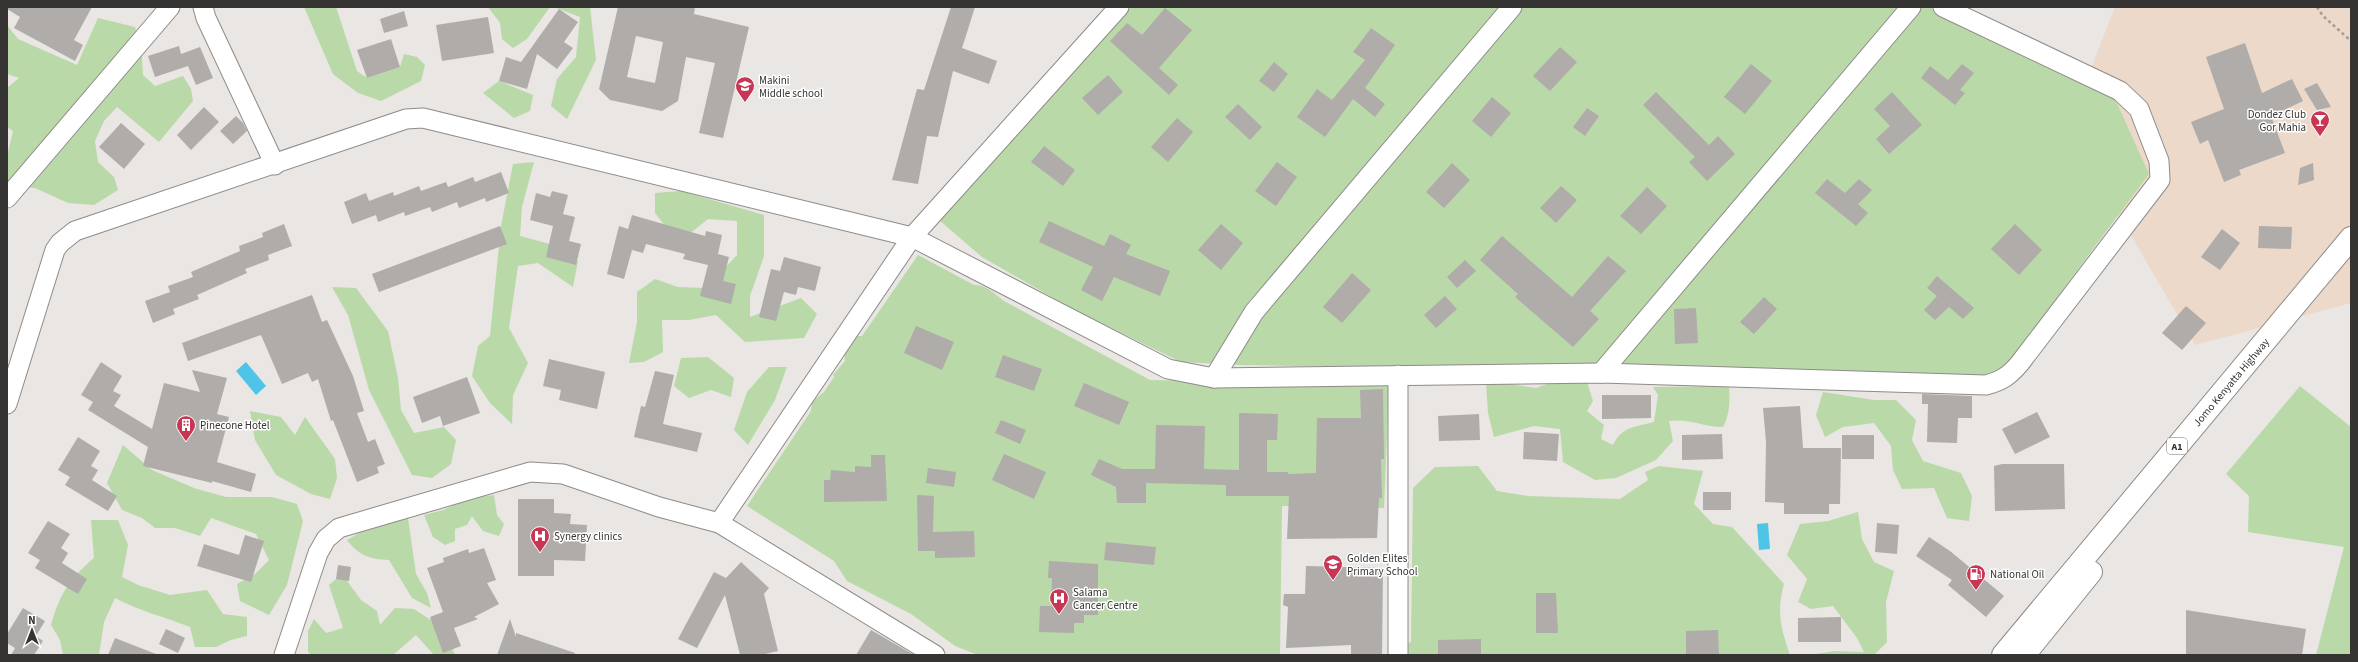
<svg xmlns="http://www.w3.org/2000/svg" width="2358" height="662" viewBox="0 0 2358 662" font-family="'Source Sans 3',sans-serif">
<style>
.commercial{fill:#ecd9c9}
.green{fill:#bad9a9}
.water{fill:#4ec5e6}
.building{fill:#afacaa;fill-rule:evenodd}
.lines{fill:none;stroke-linecap:round;stroke-linejoin:round}
.minor-casing{stroke:#8e8b89;stroke-width:21}
.trunk-casing{stroke:#8e8b89;stroke-width:24}
.path{stroke:#a19f9d;stroke-width:2.5;stroke-dasharray:3 3;stroke-linecap:butt}
.minor{stroke:#fff;stroke-width:19}
.trunk{stroke:#fff;stroke-width:22}
.labels{text-anchor:middle;stroke-width:3;stroke-linejoin:round;paint-order:stroke}
.shield{fill:#fff;stroke:#727170;stroke-width:1}
.shield-label{font-size:10px;font-weight:bold;fill:#353433}
.poi-label{font-size:11px;fill:#353433;stroke:#fff;text-anchor:start}
.street-label{font-size:11px;fill:#353433;stroke:#fff}
</style>
<rect width="100%" height="100%" fill="#e9e6e3"/>
<path class="commercial" d="M2115 7H2351V303L2195 345 2119 215 2065 135Z"/>
<g class="green">
<path d="M304 7H336L357 71 367 78 400 67 404 54 417 57 425 65 421 81 381 101 358 93 333 74Z"/>
<path d="M488 7H550L527 39 513 48 502 39 500 23Z"/>
<path d="M554 7H590L596 60 567 119 551 106 557 79 576 57 580 17Z"/>
<path d="M1131 7H1929L2115 99 2149 174 2002 371 1979 378 1239 365 1181 362 1078 312 982 257 939 220Z"/>
<path d="M98 18 135 27 142 58 143 75 155 86 183 76 191 89 193 101 159 142 117 107 104 121 95 141 98 162 114 177 118 190 94 205 68 203 35 188 7 185V156L13 131 7 127V88L19 78 7 74V25L18 39 77 65Z"/>
<path d="M499 81 533 95 530 111 514 118 483 93Z"/>
<path d="M534 162 522 207 520 236 554 245 578 261 573 287 538 263 518 266 509 328 528 363 513 395 512 424 490 403 472 376 478 346 490 336 501 226 513 164Z"/>
<path d="M681 191 764 215V256L750 296V317L801 298 817 314 804 338 745 342 716 315 689 320H662L663 352 644 362 629 363 637 322V292L655 279 678 287 706 288 737 255V221L708 219 678 243 655 213V193Z"/>
<path d="M918 255 974 285C985 284 995 294 1004 301L1150 380 1389 385 1384 508 1282 506 1280 655H978L955 646 911 614 847 581 834 561 747 506 811 411 812 402 824 392 834 377 833 375 845 361 844 349 856 336H862Z"/>
<path d="M332 287 356 288 388 331 398 378 401 410 414 433 444 427 456 440 451 464 432 478 412 475 369 390 348 315Z"/>
<path d="M708 357 734 378 731 397 711 390 689 398 674 386 681 358Z"/>
<path d="M769 367H787L775 400 748 445 734 430 747 392Z"/>
<path d="M1587 382 1593 401 1587 411 1604 425 1601 439 1613 445C1622 426 1636 427 1654 422L1658 395 1653 387 1729 386C1730 400 1730 414 1723 427 1704 427 1688 418 1669 421L1673 441 1656 460 1616 478 1595 480 1563 462 1560 429 1534 426 1494 437 1488 413 1486 384 1502 383 1536 388 1550 383Z"/>
<path d="M2300 386 2351 427V655H2316L2344 547 2248 532 2249 496 2226 474Z"/>
<path d="M1823 392 1874 400H1896L1916 420 1912 440 1923 461 1961 473 1972 496 1969 521 1947 518 1934 488 1902 489 1893 470 1891 446 1874 423 1843 427 1825 437 1816 415Z"/>
<path d="M250 411 281 417 295 435 305 417 335 459 337 478 330 499 311 494 276 475 255 440Z"/>
<path d="M123 445 152 470 194 488 226 497H272L297 504 303 521 287 585 269 615 240 601 237 584 255 574 269 560 256 534 211 518 200 536 175 528H155L142 518 122 510 107 483Z"/>
<path d="M1478 466 1497 491 1528 496 1620 499 1648 480 1645 472 1659 466 1703 471 1694 504 1713 524 1732 527 1784 584C1776 612 1781 628 1790 655H1404L1406 644 1411 642 1413 488 1435 467Z"/>
<path d="M494 495 497 515 504 524 499 536 483 531 472 516 467 525 455 529V541L445 545 433 537 424 515 443 510 469 498Z"/>
<path d="M1858 512 1862 539 1874 562 1894 571 1886 602 1887 642 1874 655H1809L1835 651 1864 652 1857 638 1833 606 1811 609 1798 602 1807 579 1787 555 1800 524 1828 521Z"/>
<path d="M408 518 416 574 427 593 431 608 412 598 389 560C370 559 359 556 347 540L373 525Z"/>
<path d="M91 520H118L128 545 122 577 138 585 170 595 207 590 223 614 247 617V636L231 640 216 647H195L190 627C165 617 139 611 115 598L104 622 99 655H63L60 640 51 625C60 594 69 579 94 558Z"/>
<path d="M342 574 361 600 377 611 380 625 395 608 414 609 443 628 455 655H434L416 635 393 655H312L308 652V631L314 619 326 633 343 628 329 585Z"/>
</g>
<g class="water">
<path d="M246 362 266 386 256 395 236 371Z"/>
<path d="M1768 523 1770 549 1759 550 1757 524Z"/>
</g>
<g class="building">
<path d="M7 7H92L74 40 83 45 75 61 14 28 20 17 7 9Z"/>
<path d="M618 7H695L694 14 749 27 723 138 699 133 715 63 686 57 678 101 662 111 610 100 599 89ZM636 36 663 42 655 83 627 77Z"/>
<path d="M951 7H975L962 48 997 61 989 84 953 71 938 137 927 136 918 184 892 180 917 89 924 90Z"/>
<path d="M1165 8 1192 30 1159 68 1178 85 1169 95 1110 41 1127 23 1142 35Z"/>
<path d="M559 9 578 22 564 42 573 48 557 69 537 54 527 89 499 81 506 57 521 62Z"/>
<path d="M404 11 408 26 384 33 380 19Z"/>
<path d="M488 17 494 53 442 61 436 25Z"/>
<path d="M1371 28 1395 45 1365 88 1385 104 1375 117 1353 99 1325 137 1297 117 1317 89 1332 100 1365 60 1353 52Z"/>
<path d="M391 39 400 67 367 78 357 50Z"/>
<path d="M2245 43 2262 93 2292 79 2303 101 2271 116 2285 153 2239 170 2241 175 2224 182 2208 140 2200 144 2191 122 2224 109 2206 57Z"/>
<path d="M179 46 181 54 200 47 213 78 196 85 188 66 155 77 148 56Z"/>
<path d="M1560 47 1577 62 1550 91 1533 76Z"/>
<path d="M1274 62 1288 74 1274 92 1259 81Z"/>
<path d="M1751 64 1772 81 1745 114 1724 97Z"/>
<path d="M1962 64 1974 73 1960 90 1965 93 1955 105 1921 78 1930 66 1948 80Z"/>
<path d="M1108 75 1123 92 1098 115 1082 98Z"/>
<path d="M2317 83 2331 107 2317 110 2304 89Z"/>
<path d="M1656 92 1709 145 1718 136 1735 154 1707 181 1689 162 1695 157 1643 105Z"/>
<path d="M1892 92 1922 125 1889 154 1876 139 1890 126 1874 109Z"/>
<path d="M1492 97 1511 113 1491 137 1472 121Z"/>
<path d="M1238 104 1262 127 1250 140 1225 117Z"/>
<path d="M204 107 219 122 191 150 177 135Z"/>
<path d="M1587 108 1599 116 1585 136 1573 127Z"/>
<path d="M236 116 243 123 247 131 233 144 220 131Z"/>
<path d="M1177 118 1193 132 1168 162 1151 147Z"/>
<path d="M121 123 145 144 124 169 99 147Z"/>
<path d="M1044 146 1075 170 1063 186 1031 162Z"/>
<path d="M1277 162 1297 177 1276 206 1255 191Z"/>
<path d="M1452 163 1470 180 1444 208 1426 192Z"/>
<path d="M2313 163 2314 180 2298 185 2300 168Z"/>
<path d="M501 172 509 193 486 202 485 198 459 208 457 202 432 212 430 207 405 216 404 212 378 222 376 215 352 224 344 202 366 193 369 201 393 192 394 196 419 186 421 191 446 182 448 187 473 177 475 182Z"/>
<path d="M1827 179 1845 193 1859 179 1872 190 1858 204 1868 213 1856 226 1815 193Z"/>
<path d="M1561 186 1577 200 1556 223 1540 208Z"/>
<path d="M1647 187 1667 206 1641 234 1620 216Z"/>
<path d="M552 191 568 195 563 214 575 217 569 241 581 244 576 265 546 257 553 226 530 220 536 193 550 197Z"/>
<path d="M632 215 705 236 706 231 722 235 718 254 729 257 723 281 736 284 731 304 700 296 708 265 683 259 685 254 646 244 643 253 632 250 624 279 607 274 619 226 628 229Z"/>
<path d="M1049 221 1104 246 1110 234 1131 245 1126 254 1170 271 1160 296 1114 277 1102 301 1081 290 1093 267 1039 242Z"/>
<path d="M284 224 292 246 268 255 269 260 245 269 247 273 197 295 199 299 173 309 175 314 153 323 145 301 170 292 168 286 193 277 191 272 240 251 239 246 263 237 262 233Z"/>
<path d="M1221 224 1243 243 1221 270 1198 250Z"/>
<path d="M2015 224 2042 250 2019 275 1991 249Z"/>
<path d="M500 226 507 244 379 292 372 274Z"/>
<path d="M2259 226 2292 227 2291 249 2258 248Z"/>
<path d="M2222 229 2240 243 2220 270 2201 257Z"/>
<path d="M1502 236 1572 297 1608 256 1626 271 1590 311 1599 319 1573 347 1515 297 1518 294 1480 260Z"/>
<path d="M784 257 821 267 815 291 798 287 796 295 784 292 776 321 759 317 771 269 780 271Z"/>
<path d="M1465 260 1476 271 1457 288 1447 277Z"/>
<path d="M1352 273 1371 290 1342 323 1323 307Z"/>
<path d="M1937 276 1974 308 1963 319 1949 307 1935 320 1924 310 1937 296 1927 288Z"/>
<path d="M312 295 322 322 327 320 353 376 364 411 357 413 368 442 375 439 385 464 377 467 379 473 357 482 333 420 331 421 318 379 312 382 308 373 282 384 261 335 188 361 182 343Z"/>
<path d="M1445 296 1457 309 1436 328 1424 315Z"/>
<path d="M1764 297 1777 309 1754 334 1740 322Z"/>
<path d="M2186 306 2206 323 2182 350 2162 333Z"/>
<path d="M1696 308 1698 343 1675 344 1674 309Z"/>
<path d="M916 326 954 342 942 370 904 353Z"/>
<path d="M1003 355 1042 369 1034 391 995 377Z"/>
<path d="M549 359 605 372 597 409 559 400 561 390 543 386Z"/>
<path d="M101 362 122 376 113 391 121 395 114 406 152 429 164 383 200 392 192 370 227 378 217 414 229 417 217 462 256 474 251 492 212 481V483L143 466 148 447 88 410 93 402 81 395Z"/>
<path d="M655 371 674 375 663 424 702 433 697 452 634 437 641 406 645 407Z"/>
<path d="M467 377 480 413 443 426 440 416 422 423 413 397Z"/>
<path d="M1084 383 1129 402 1119 425 1074 406Z"/>
<path d="M1383 389 1384 459H1381L1382 498H1379L1377 538 1287 539 1289 496H1226V485L1146 483V503H1117L1116 487 1091 475 1099 459 1122 469H1155L1156 425 1205 426 1204 469 1239 470V413L1278 414 1277 440H1267V472H1288V474L1316 473 1317 418H1361L1360 390Z"/>
<path d="M1922 394 1972 396V418H1958L1957 443 1927 442 1928 404H1922Z"/>
<path d="M1602 395H1651V418L1602 419Z"/>
<path d="M1800 406 1803 448H1841L1840 504H1829V514H1784V503L1765 502 1766 442 1763 408Z"/>
<path d="M2037 412 2050 437 2015 454 2002 429Z"/>
<path d="M1479 414 1480 440 1439 441 1438 416Z"/>
<path d="M1001 420 1026 430 1020 444 995 433Z"/>
<path d="M1524 432 1559 434 1557 461 1523 459Z"/>
<path d="M1722 434 1723 459 1682 460V435Z"/>
<rect x="1842" y="435" width="32" height="24"/>
<path d="M78 437 100 451 91 466 98 470 92 480 117 496 108 511 65 485 70 477 58 470Z"/>
<path d="M1004 454 1046 472 1034 499 992 480Z"/>
<path d="M871 455H885L887 501 824 502V480H830L831 470 855 472V466L871 467Z"/>
<path d="M2002 464H2064L2065 509 1995 511 1994 466Z"/>
<path d="M928 468 956 472 954 487 926 483Z"/>
<rect x="1703" y="492" width="28" height="18"/>
<path d="M917 495 934 496 933 532 974 531 975 557 935 558V551H918Z"/>
<path d="M518 499H554V513L571 514 570 524 587 525 585 561 554 560V576H518Z"/>
<path d="M48 521 70 534 61 548 68 553 62 563 87 579 78 594 35 568 40 560 28 553Z"/>
<path d="M1877 523 1899 525 1897 554 1875 552Z"/>
<path d="M245 535 264 541 251 582 197 566 204 544 239 555Z"/>
<path d="M1929 537 1950 551 2004 596 1986 617 1948 585 1952 580 1916 556Z"/>
<path d="M1106 542 1156 547 1154 565 1104 560Z"/>
<path d="M484 548 496 580 487 583 499 604 474 617 478 619 454 628 461 646 443 653 430 617 443 612 427 568 444 562 443 558 468 549 469 553Z"/>
<path d="M1049 561 1098 564V615H1084V623H1074V633L1039 632 1040 606H1051L1052 578H1048Z"/>
<path d="M741 562 769 588 764 594 778 651 761 655H740L725 595 697 648 678 639 714 572 726 578Z"/>
<path d="M338 565 351 567 349 581 336 579Z"/>
<path d="M1306 566 1383 568 1382 655H1351V645L1286 648 1288 607 1283 605 1284 594H1305Z"/>
<path d="M1536 593H1556L1558 633H1536Z"/>
<path d="M23 608 45 621 36 636 43 641 34 655H11L15 648 7 643V634Z"/>
<path d="M2186 610 2306 629 2302 655H2186Z"/>
<path d="M1841 617V642H1798V618Z"/>
<path d="M510 619 516 637V633L575 653V655H497Z"/>
<path d="M166 629 185 638 178 653 159 644Z"/>
<path d="M871 630 914 655H856Z"/>
<path d="M1718 630 1719 655H1686V631Z"/>
<path d="M115 638 156 654 155 655H108Z"/>
<path d="M1481 639V655H1438V640Z"/>
</g>
<g class="lines">
<g class="minor-casing">
<g id="minor">
<path d="M203 7 206 18 275 165"/>
<path d="M7 198 170 7"/>
<path d="M1601 373 1911 7"/>
<path d="M1398 375V655"/>
<path d="M1214 378 1254 312 1512 7"/>
<path d="M7 404 55 250 60 243 75 231 406 119 423 118 912 237 1168 369 1214 378 1601 373 1986 385C2002 381 2010 375 2020 363L2160 180 2159 161 2139 109 2120 91 1943 7"/>
<path d="M719 523 912 237 1119 7"/>
<path d="M284 655 318 553 326 539 339 528 530 472 563 474 659 507 719 523 935 655"/>
</g>
</g>
<g class="trunk-casing">
<g id="trunk">
<path d="M2003 655 2351 238"/>
<path d="M2024 655 2091 572"/>
</g>
</g>
<path class="path" d="M2317 7 2323 16 2351 41"/>
<use href="#minor" class="minor"/>
<use href="#trunk" class="trunk"/>
</g>
<defs>
<g id="school-pin" transform="scale(1)"><path d="M0 17L-7.5 6A9.5 9.5 0 1 1 7.5 6Z" fill="#c73754" stroke="#fff"/><path d="M0-5L7-2L0 1L-7-2ZM-4 1L0 2.5L4 1V4Q0 6-4 4Z" fill="#fff"/></g>
<g id="bar-pin" transform="scale(1)"><path d="M0 17L-7.5 6A9.5 9.5 0 1 1 7.5 6Z" fill="#c73754" stroke="#fff"/><path d="M-6-5H6L.8 .8V4.5H3.5V6h-7V4.5H-.8V.8Z" fill="#fff"/></g>
<g id="building-pin" transform="scale(1)"><path d="M0 17L-7.5 6A9.5 9.5 0 1 1 7.5 6Z" fill="#c73754" stroke="#fff"/><path d="M-4-6H4V6H1V3H-1V6H-4ZM-2.5-4.3h1.7v1.8h-1.7ZM.8-4.3h1.7v1.8H.8ZM-2.5-1h1.7V.8h-1.7ZM.8-1h1.7V.8H.8Z" fill="#fff"/></g>
<g id="hospital-pin" transform="scale(1)"><path d="M0 17L-7.5 6A9.5 9.5 0 1 1 7.5 6Z" fill="#c73754" stroke="#fff"/><path d="M-5-5h3v3.5h4V-5h3V5h-3V1.5h-4V5h-3Z" fill="#fff"/></g>
<g id="fuel-pin" transform="scale(1)"><path d="M0 17L-7.5 6A9.5 9.5 0 1 1 7.5 6Z" fill="#c73754" stroke="#fff"/><path d="M-5.5-6h7V0h2V4h1.3V-2.5L3-4.5l.8-.8L6-3V5H2.5V1h-1V6h-7ZM-4.2-4.7v3.2H.2V-4.7Z" fill="#fff"/></g>
</defs>
<g fill-rule="evenodd">
<use href="#school-pin" x="745" y="86"/>
<use href="#bar-pin" x="2320" y="120"/>
<use href="#building-pin" x="186" y="425"/>
<use href="#hospital-pin" x="540" y="536"/>
<use href="#school-pin" x="1333" y="564"/>
<use href="#fuel-pin" x="1976" y="574"/>
<use href="#hospital-pin" x="1059" y="598"/>
</g>
<g class="labels">
<rect class="shield" x="2167" y="438" width="20" height="16" rx="3"/>
<g class="shield-label">
<text x="2177" y="450">A1</text>
</g>
<g class="poi-label">
<text x="759" y="84">Makini<tspan x="759" dy="13">Middle school</tspan></text>
<text x="2306" y="118" text-anchor="end">Dondez Club<tspan x="2306" dy="13">Gor Mahia</tspan></text>
<text x="200" y="429">Pinecone Hotel</text>
<text x="554" y="540">Synergy clinics</text>
<text x="1347" y="562">Golden Elites<tspan x="1347" dy="13">Primary School</tspan></text>
<text x="1990" y="578">National Oil</text>
<text x="1073" y="596">Salama<tspan x="1073" dy="13">Cancer Centre</tspan></text>
</g>
<g class="street-label">
<text transform="translate(2231 382) rotate(-50)" y="4">Jomo Kenyatta Highway</text>
</g>
</g>
<rect width="2358" height="662" fill="none" stroke="#353433" stroke-width="16"/>
<g transform="translate(32 630)" stroke="#ffffff" stroke-width="3" paint-order="stroke">
<path d="M0-3L7 15L0 10L-7 15Z" fill="#353433"/>
<text y="-6" font-size="11" font-weight="bold" text-anchor="middle" fill="#353433">N</text>
</g>
</svg>
